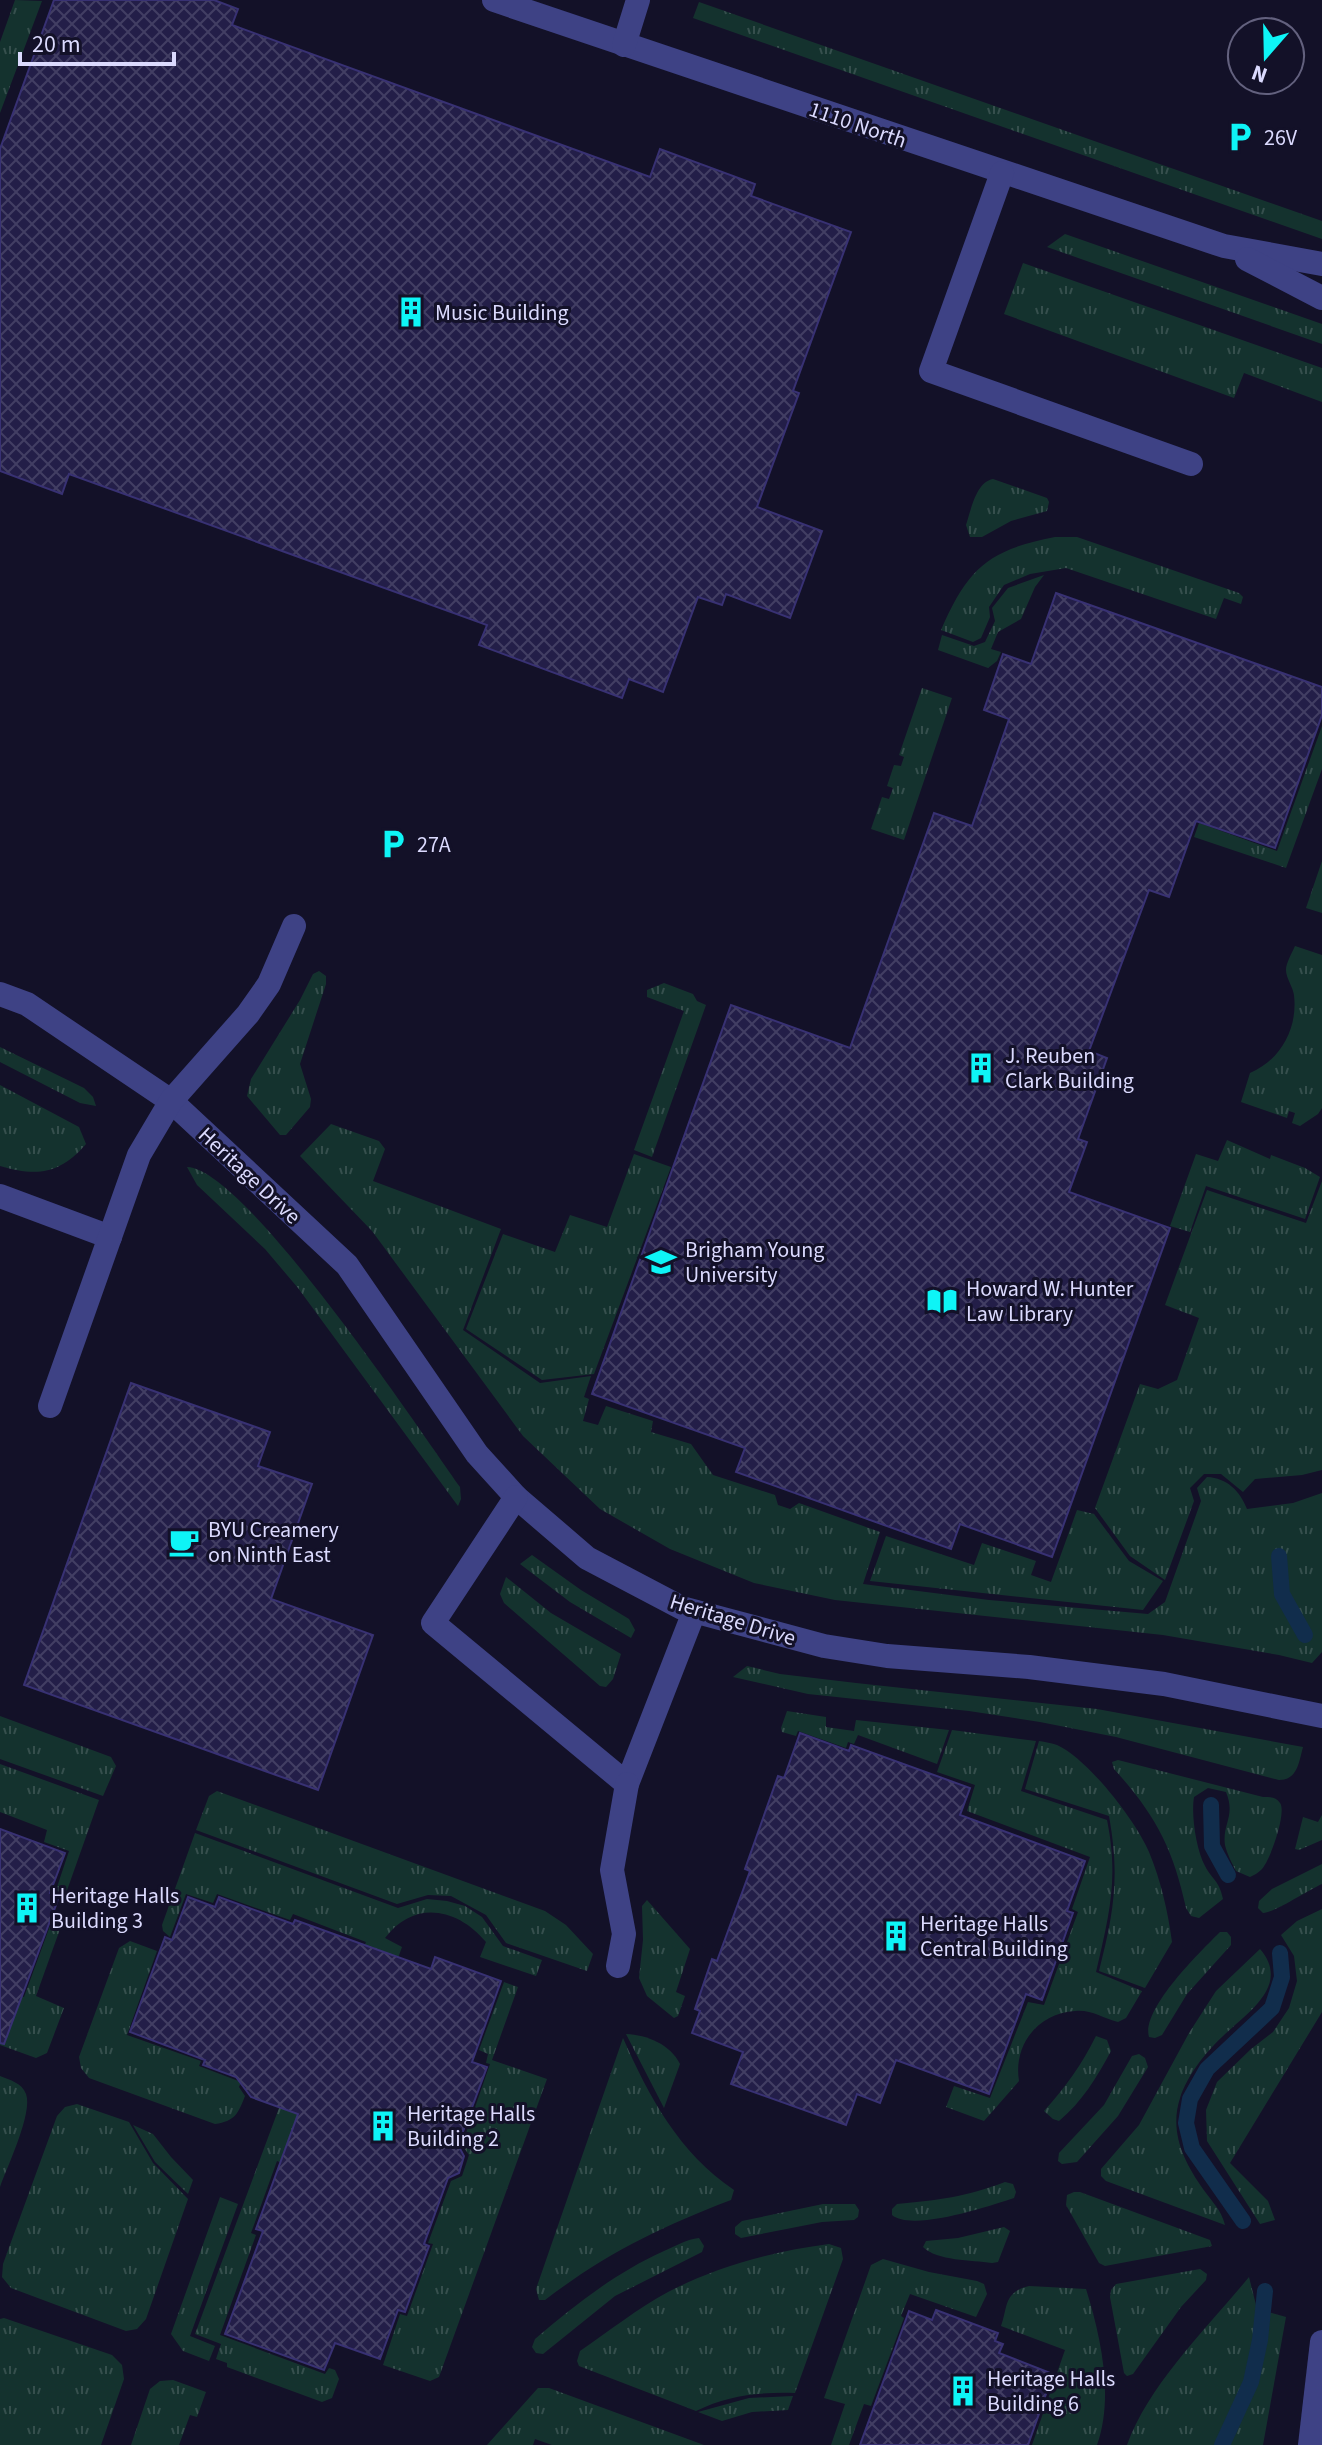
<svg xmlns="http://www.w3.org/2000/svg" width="1322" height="2445" viewBox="0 0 1322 2445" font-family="'Source Sans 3',sans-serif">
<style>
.grass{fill:url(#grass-tufts)}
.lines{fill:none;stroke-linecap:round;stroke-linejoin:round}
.stream{stroke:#112d4c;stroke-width:16}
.building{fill:url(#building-cross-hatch);stroke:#383173;stroke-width:2}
.minor{stroke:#3e4285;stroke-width:24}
.labels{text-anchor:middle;stroke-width:6;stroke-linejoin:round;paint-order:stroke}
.street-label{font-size:22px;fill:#dbdafe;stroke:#131128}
.poi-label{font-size:22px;fill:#dbdafe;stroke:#131128;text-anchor:start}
</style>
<defs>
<pattern id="grass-tufts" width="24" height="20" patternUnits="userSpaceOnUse" patternTransform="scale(2)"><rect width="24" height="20" fill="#14322e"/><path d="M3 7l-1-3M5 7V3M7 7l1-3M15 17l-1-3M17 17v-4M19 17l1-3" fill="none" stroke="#364f4d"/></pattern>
<pattern id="building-cross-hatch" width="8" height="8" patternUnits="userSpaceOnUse" patternTransform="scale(2)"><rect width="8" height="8" fill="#231e48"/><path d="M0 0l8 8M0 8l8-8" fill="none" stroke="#423e63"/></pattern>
</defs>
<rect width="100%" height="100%" fill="#131128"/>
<g class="grass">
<path d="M15 0 42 1 0 113V42Z"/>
<path d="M699 2 1322 221V239L693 18Z"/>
<path d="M1065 234 1322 324V344L1047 247Z"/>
<path d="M1023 263 1322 368V402L1244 373 1234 398 1004 314Z"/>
<path d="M993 479 1047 498 1049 502 1047 511 1011 521 982 537H970L966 525C971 510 976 482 993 479Z"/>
<path d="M1055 537H1077L1239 593 1243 597 1241 604 1224 598 1216 619 1066 568 1030 574 1004 585 989 607 990 617 981 638 973 642 941 630C968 568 988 550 1055 537Z"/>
<path d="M1044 575 1035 587 1021 619 998 632 991 649 1001 652 997 661 988 668 938 650 942 635 974 646 985 642 995 621 992 608 1008 588Z"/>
<path d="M922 688 952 698 904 840 871 829 882 797 889 799 893 788 887 786 894 765 901 766 904 757 899 755Z"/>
<path d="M1322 726V769L1286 868 1194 837 1199 823 1277 851Z"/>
<path d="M1322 861V913L1306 908Z"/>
<path d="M1295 946 1322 955V1108L1318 1114 1300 1126 1292 1123 1295 1113 1289 1111 1287 1118 1241 1102 1250 1073C1281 1060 1298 1028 1294 995 1293 987 1286 978 1286 970 1286 963 1292 953 1295 946Z"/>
<path d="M319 971 326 976V984L300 1064 311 1099 310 1107 286 1135H280L247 1096 251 1079 300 1000 313 974Z"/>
<path d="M664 983 693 994 697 1001 706 1005 652 1157 634 1150 684 1011 647 997V990Z"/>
<path d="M0 1047 84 1088 93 1097 96 1106 80 1103 0 1062Z"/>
<path d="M0 1085 79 1127 86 1144C60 1174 37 1177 0 1166Z"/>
<path d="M331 1124 379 1141 385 1149 373 1181 501 1229 463 1330 540 1383 591 1376 584 1397 589 1399 583 1421 598 1425 606 1406 653 1421 651 1432 691 1444 713 1475 775 1495 778 1505 790 1509 799 1503 880 1532 863 1584 989 1600 1148 1614 1165 1602 1201 1501 1197 1488 1207 1477C1227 1478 1240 1491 1247 1509L1293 1503 1322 1493V1652L1312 1663 1279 1655 1163 1635 835 1600 754 1583 670 1549 600 1509 523 1436 372 1231 300 1156Z"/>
<path d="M1227 1140 1270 1159 1271 1155 1305 1168 1320 1177 1305 1219 1206 1186 1190 1232 1170 1226 1196 1154 1218 1161Z"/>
<path d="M634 1154 671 1167 594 1374 542 1380 466 1329 503 1234 555 1252 570 1215 607 1227Z"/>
<path d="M187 1167C245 1168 421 1432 460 1487L461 1499 458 1506 298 1288 265 1249 197 1185Z"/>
<path d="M1322 1181V1470L1302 1475 1255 1479 1243 1492 1221 1474H1204L1190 1488 1194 1501 1165 1580 1130 1556 1095 1508 1140 1384 1158 1389 1177 1380 1199 1318 1165 1305 1207 1190 1306 1223Z"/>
<path d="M1077 1510 1094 1514 1129 1561 1163 1581 1143 1610 870 1581 886 1536 974 1565 982 1543 1036 1561 1031 1575 1051 1582Z"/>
<path d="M532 1555 581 1590 629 1619 635 1630 631 1638 570 1602 520 1564Z"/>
<path d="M506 1577 551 1613 621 1654 613 1679 606 1687 600 1686 504 1603 500 1594Z"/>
<path d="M747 1666 780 1674 856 1683 1097 1709 1303 1747C1299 1761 1298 1780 1279 1780L1116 1737 1040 1722 969 1711 808 1694 733 1677Z"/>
<path d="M787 1711 826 1717V1727L854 1731 856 1720 949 1730 937 1764 858 1735 854 1744 848 1742 846 1748 798 1731 796 1736 782 1732 781 1728Z"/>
<path d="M0 1716 111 1757 116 1766 103 1796 0 1759Z"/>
<path d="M952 1730 1036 1741 1021 1791 1107 1820C1119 1879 1109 1915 1096 1972L1142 1991 1126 2018 1118 2022C1103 2018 1090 2009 1075 2011 1038 2013 1013 2045 1019 2081L984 2121 946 2107 954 2086 990 2098 1028 2002 1044 2005 1078 1912 1072 1909 1090 1857 967 1811 975 1785 937 1772Z"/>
<path d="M1039 1741C1045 1742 1052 1743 1057 1745 1088 1759 1136 1821 1149 1852 1161 1881 1168 1912 1172 1942L1145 1988 1099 1971C1114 1912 1120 1877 1109 1816L1025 1789Z"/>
<path d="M1118 1760 1263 1797C1270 1797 1276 1797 1280 1803 1287 1812 1270 1862 1261 1870 1258 1873 1254 1875 1250 1877L1236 1871C1232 1863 1227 1854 1225 1845 1222 1824 1236 1816 1226 1792L1208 1788 1194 1797C1191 1815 1196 1849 1205 1866 1213 1881 1219 1880 1223 1899L1199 1918 1191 1916 1186 1908C1173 1848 1155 1814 1114 1769L1112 1762Z"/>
<path d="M0 1764 99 1800 65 1896 55 1893 69 1851 44 1842 47 1830 0 1812Z"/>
<path d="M217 1791 545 1911 566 1925 593 1954 587 1971 506 1943 486 1915 451 1896 428 1895 397 1904 196 1830 209 1796Z"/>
<path d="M1322 1815V1840L1299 1850 1295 1849 1303 1817 1318 1822Z"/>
<path d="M195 1833 398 1908 427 1899 447 1901 465 1906 482 1917 503 1946 542 1960 536 1976 480 1957 486 1942C458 1908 414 1899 385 1938L402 1947 398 1958 364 1947 366 1942 293 1914 290 1920 217 1894 213 1903 186 1894 170 1937 163 1931 162 1925Z"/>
<path d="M1322 1864V1884C1308 1890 1274 1913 1263 1913L1258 1908 1259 1901 1272 1889Z"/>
<path d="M647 1900 690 1949 676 1992 685 1996 678 2016 674 2018 647 1996 639 1978 643 1940 642 1906Z"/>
<path d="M1322 1909V2012L1230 2163 1268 2201 1275 2220 1260 2224 1207 2141 1206 2110 1217 2082 1251 2049 1273 2032 1289 2008 1297 1981 1294 1956 1281 1935 1297 1921Z"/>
<path d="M54 1915 64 1918 36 1996 64 2008 47 2053 36 2058 0 2045V1989L24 1997Z"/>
<path d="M1220 1932H1227L1231 1937V1945L1187 1994 1162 2035 1155 2038 1149 2037C1141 2009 1201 1951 1220 1932Z"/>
<path d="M130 1941 157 1951 127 2035 201 2061 199 2066 241 2082 239 2087 245 2096C238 2114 235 2121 215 2124L89 2078 81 2068 79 2057 119 1948Z"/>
<path d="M1260 1949C1292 1986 1245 2014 1222 2037 1205 2053 1187 2076 1180 2098 1169 2132 1184 2162 1203 2189 1212 2202 1221 2209 1225 2225L1106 2181 1101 2176V2169L1139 2125 1189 2033 1216 1991Z"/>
<path d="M504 1982 518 1987 492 2060 547 2079 439 2377 430 2381 383 2365 400 2314 407 2316 433 2244 428 2243 451 2181 462 2176 469 2155 462 2145 490 2064 486 2063 488 2054 479 2050Z"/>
<path d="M626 2034C647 2035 670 2044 680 2064L664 2108Z"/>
<path d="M1096 2036 1107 2040 1111 2051C1097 2077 1082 2102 1059 2121L1053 2119 1044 2111C1066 2087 1082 2064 1096 2036Z"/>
<path d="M623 2038C649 2097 679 2153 734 2190L731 2200C660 2227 605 2254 545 2300H539L536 2289Z"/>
<path d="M1139 2054 1145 2058 1148 2067 1118 2116 1077 2162 1062 2164 1058 2161 1059 2153 1104 2105 1132 2056Z"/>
<path d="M0 2076C10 2080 22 2083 26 2094 33 2113 7 2167 0 2187Z"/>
<path d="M305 2100 282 2163 277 2161 251 2233 256 2235 220 2335 325 2374 329 2368 335 2370 339 2379 332 2398 322 2402 227 2367V2363L216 2359 221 2344 195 2334 279 2108Z"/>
<path d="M77 2104 129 2122 153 2163 188 2199 146 2319 137 2329 126 2331 11 2288 2 2277 3 2264 57 2116 65 2107Z"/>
<path d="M133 2125 153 2134 171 2157 193 2180 188 2194 155 2162Z"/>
<path d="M1005 2182 1013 2184 1016 2192 1014 2198C990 2206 912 2232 892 2215V2209L897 2204C939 2200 965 2197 1005 2182Z"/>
<path d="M1074 2192H1080L1210 2240 1212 2246 1105 2266 1099 2263 1066 2205 1067 2195Z"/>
<path d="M220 2197 238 2204 190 2336 215 2346 209 2361 183 2351 171 2334Z"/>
<path d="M823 2204H855L859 2210 858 2217 854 2220 822 2222 741 2238 735 2234V2227L742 2221Z"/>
<path d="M1004 2227 1010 2231 998 2262 992 2263C972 2260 937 2261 923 2247L926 2241 958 2238Z"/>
<path d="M699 2238 704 2246 702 2252 615 2296 543 2354 536 2353 532 2347 535 2339C575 2305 615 2273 664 2251 676 2246 687 2239 699 2238Z"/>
<path d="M829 2244 841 2248 843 2259 795 2393C759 2392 728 2395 696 2411L579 2366 577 2361 580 2351C609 2331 637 2309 668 2292 718 2266 774 2251 829 2244Z"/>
<path d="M883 2259 929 2272 977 2281 984 2284 987 2294 976 2317 910 2294 901 2316 904 2318 871 2406 864 2404 849 2445H831L845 2404 824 2398 871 2265Z"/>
<path d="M1200 2269 1207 2274 1206 2280 1181 2307 1133 2374 1127 2376 1124 2373 1110 2297 1111 2290 1116 2284Z"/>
<path d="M1249 2277 1257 2309 1286 2317 1263 2445H1127C1149 2384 1208 2327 1249 2277Z"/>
<path d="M1029 2286 1086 2289C1101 2337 1114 2397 1097 2445H1032L1065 2350 1001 2326C1008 2308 1003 2292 1029 2286Z"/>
<path d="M4 2318 112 2355 122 2365 124 2379 101 2445H0V2319Z"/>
<path d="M173 2380 206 2392 197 2417 190 2415 179 2445H131L150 2389 160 2381Z"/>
<path d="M538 2388H549L704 2445H552L535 2439 533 2445H487Z"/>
<path d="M793 2396 788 2410 752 2412 722 2421 698 2412 749 2398Z"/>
</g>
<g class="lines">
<g class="stream">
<path d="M1279 1556 1282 1594 1305 1635"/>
<path d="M1211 1805 1212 1846 1228 1875"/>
<path d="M1243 2221 1192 2148 1186 2123 1190 2099 1207 2069 1272 2008 1282 1977 1280 1953"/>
<path d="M1222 2445 1251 2382 1260 2340 1265 2291"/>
</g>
</g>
<g class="building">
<path d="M54 0H214L238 9 232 25 650 177 660 149 755 184 751 196 851 232 793 391 799 393 757 507 822 531 790 618 726 594 722 605 698 597 663 692 629 679 622 698 479 645 487 625 69 474 62 494 0 471V149Z"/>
<path d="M1056 593 1322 687V715L1275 848 1196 821 1169 897 1149 890 1089 1051 1107 1058 1078 1139 1087 1142 1069 1192 1170 1228 1052 1557 960 1524 951 1549 736 1472 745 1448 592 1394 731 1005 850 1048 934 813 972 826 1009 719 984 710 1003 654 1031 664Z"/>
<path d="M131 1383 270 1432 258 1466 312 1484 271 1599 373 1635 318 1790 24 1685Z"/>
<path d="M800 1733 849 1751 851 1745 970 1788 960 1815 1085 1861 1067 1911 1073 1913 1042 2000 1026 1994 989 2094 896 2060 880 2103 857 2094 846 2125 731 2084 743 2052 692 2033 700 2011 695 2009 712 1959 717 1961 750 1871 745 1869 778 1776 784 1778Z"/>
<path d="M0 1829 65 1853 50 1893 59 1897 4 2044 0 2043Z"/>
<path d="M188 1897 215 1907 219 1897 293 1924 295 1920 431 1969 435 1957 501 1981 472 2062 487 2067 458 2145 464 2156 459 2173 448 2178 424 2244 429 2246 405 2312 398 2310 380 2359 335 2343 324 2370 225 2334 263 2231 256 2229 298 2114 251 2097 236 2077 203 2065 205 2060 130 2032 165 1937 172 1940Z"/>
<path d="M936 2310 998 2333 995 2341 1003 2344 999 2353 1053 2374 1028 2445H860L909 2311 932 2320Z"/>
</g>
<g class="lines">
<g class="minor">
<path d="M494 0 1224 246 1322 264"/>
<path d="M624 45 638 0"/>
<path d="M1002 173 931 371 1191 464"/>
<path d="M1247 259 1322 298"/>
<path d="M0 994 27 1004 171 1101 347 1265 477 1454 516 1497 587 1558 682 1608 824 1646 887 1656 1029 1667 1164 1684 1322 1716"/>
<path d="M0 1196 110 1237"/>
<path d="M50 1406 139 1155 171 1101 248 1014 269 984 294 926"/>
<path d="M516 1497 433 1623 627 1784 694 1612"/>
<path d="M618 1966 624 1934 612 1870 627 1784"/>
<path d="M1310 2445 1322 2342"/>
</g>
</g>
<defs>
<g id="parking-bare" transform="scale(2.4)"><path d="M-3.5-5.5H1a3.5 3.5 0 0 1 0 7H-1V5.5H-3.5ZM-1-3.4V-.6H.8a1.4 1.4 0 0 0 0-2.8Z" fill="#0ef4f6" stroke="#131128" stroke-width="2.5" paint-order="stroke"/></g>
<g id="building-bare" transform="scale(2.4)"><path d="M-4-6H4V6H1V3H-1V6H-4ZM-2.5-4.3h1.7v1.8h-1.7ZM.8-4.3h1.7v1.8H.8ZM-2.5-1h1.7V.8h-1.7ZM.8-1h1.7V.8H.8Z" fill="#0ef4f6" stroke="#131128" stroke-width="2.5" paint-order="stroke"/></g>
<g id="university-bare" transform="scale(2.4)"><path d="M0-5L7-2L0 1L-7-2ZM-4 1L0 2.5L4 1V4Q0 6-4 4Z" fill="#0ef4f6" stroke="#131128" stroke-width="2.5" paint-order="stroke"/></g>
<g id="library-bare" transform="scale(2.4)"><path d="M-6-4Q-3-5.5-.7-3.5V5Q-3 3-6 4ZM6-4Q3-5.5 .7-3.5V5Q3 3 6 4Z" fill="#0ef4f6" stroke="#131128" stroke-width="2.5" paint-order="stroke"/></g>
<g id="cafe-bare" transform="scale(2.4)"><path d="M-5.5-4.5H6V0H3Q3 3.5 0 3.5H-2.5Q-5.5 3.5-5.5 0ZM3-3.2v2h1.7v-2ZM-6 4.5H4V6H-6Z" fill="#0ef4f6" stroke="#131128" stroke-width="2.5" paint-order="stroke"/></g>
</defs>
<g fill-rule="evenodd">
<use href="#parking-bare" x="1240" y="137"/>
<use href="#building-bare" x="411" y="312"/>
<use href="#parking-bare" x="393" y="844"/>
<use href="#building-bare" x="981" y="1068"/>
<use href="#university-bare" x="661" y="1262"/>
<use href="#library-bare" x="942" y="1301"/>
<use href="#cafe-bare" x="184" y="1542"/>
<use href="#building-bare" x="27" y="1908"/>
<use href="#building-bare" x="896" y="1936"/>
<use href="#building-bare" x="383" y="2126"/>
<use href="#building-bare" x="963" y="2391"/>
</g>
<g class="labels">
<g class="street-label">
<text transform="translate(858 124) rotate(19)" y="8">1110 North</text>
<text transform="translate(250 1175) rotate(43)" y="8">Heritage Drive</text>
<text transform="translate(733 1619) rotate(17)" y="8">Heritage Drive</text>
</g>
<g class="poi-label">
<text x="1264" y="145">26V</text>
<text x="435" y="320">Music Building</text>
<text x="417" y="852">27A</text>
<text x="1005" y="1063">J. Reuben<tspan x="1005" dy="25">Clark Building</tspan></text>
<text x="685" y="1257">Brigham Young<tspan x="685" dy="25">University</tspan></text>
<text x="966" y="1296">Howard W. Hunter<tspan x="966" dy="25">Law Library</tspan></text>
<text x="208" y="1537">BYU Creamery<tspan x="208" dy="25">on Ninth East</tspan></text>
<text x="51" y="1903">Heritage Halls<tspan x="51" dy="25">Building 3</tspan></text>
<text x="920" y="1931">Heritage Halls<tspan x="920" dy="25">Central Building</tspan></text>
<text x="407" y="2121">Heritage Halls<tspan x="407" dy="25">Building 2</tspan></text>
<text x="987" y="2386">Heritage Halls<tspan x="987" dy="25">Building 6</tspan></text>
</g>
</g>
<g transform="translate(1266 56) rotate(200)"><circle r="38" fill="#131128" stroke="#63617e" stroke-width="2"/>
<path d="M0-6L14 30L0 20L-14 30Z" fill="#0ef4f6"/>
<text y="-12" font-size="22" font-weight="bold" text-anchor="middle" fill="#dbdafe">N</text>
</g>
<path d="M20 52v12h154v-12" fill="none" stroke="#dbdafe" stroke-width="4"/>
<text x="32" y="52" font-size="24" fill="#dbdafe" stroke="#131128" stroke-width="6" paint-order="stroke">20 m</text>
</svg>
